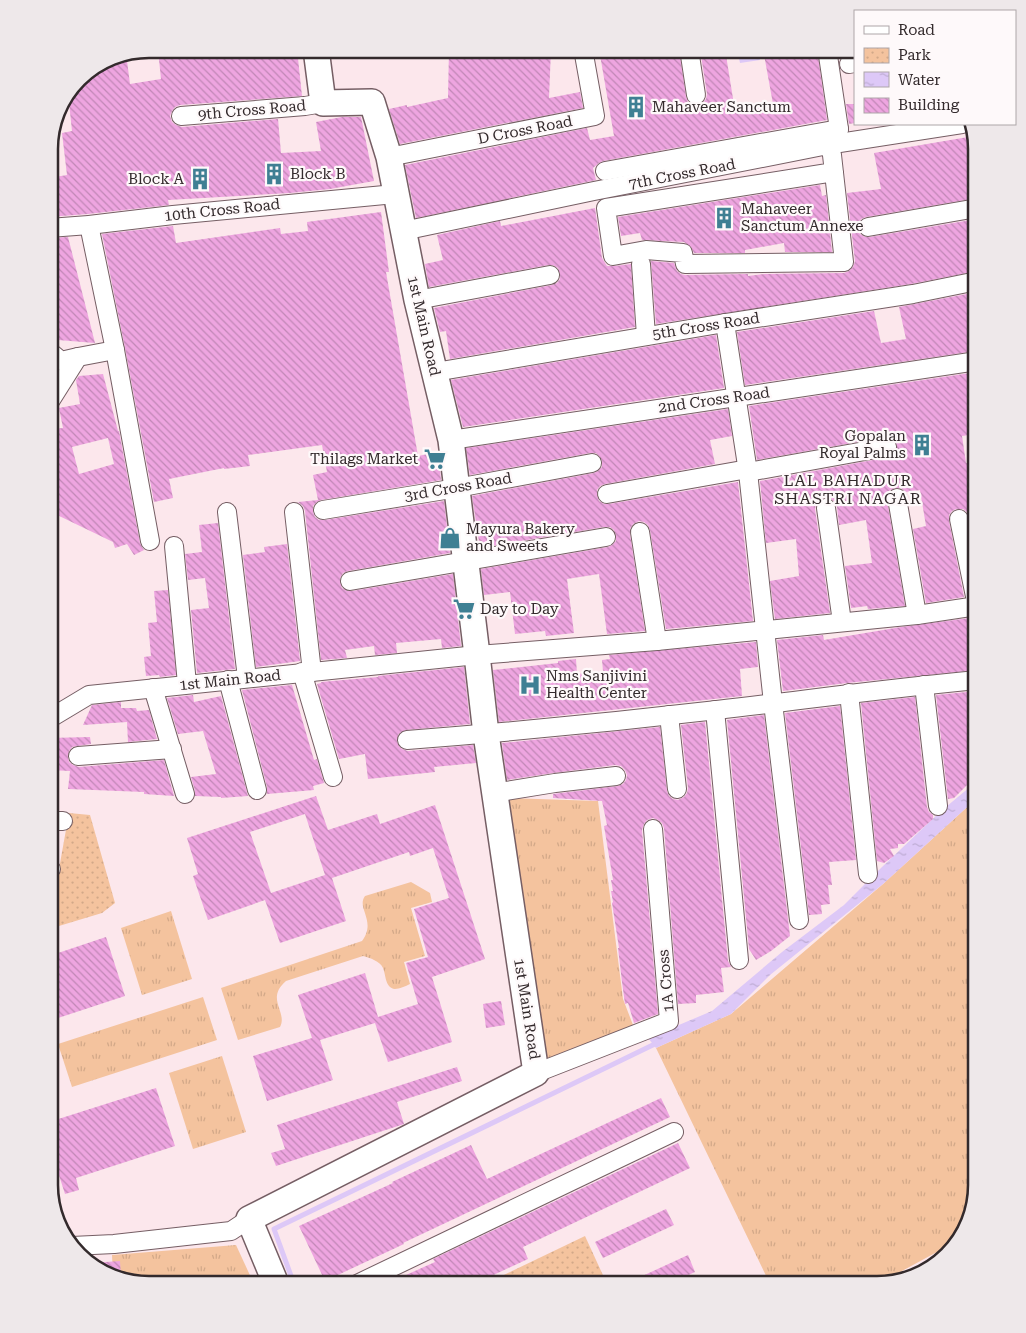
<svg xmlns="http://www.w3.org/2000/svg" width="1026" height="1333" viewBox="0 0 1026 1333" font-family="'Roboto Serif',serif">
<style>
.grass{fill:url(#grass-tufts)}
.park{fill:url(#park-dots)}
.water{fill:url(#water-ripples)}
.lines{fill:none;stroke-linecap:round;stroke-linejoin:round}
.stream{stroke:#ddc8f7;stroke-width:5}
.building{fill:url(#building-back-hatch);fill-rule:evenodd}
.street-casing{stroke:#755e64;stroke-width:20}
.secondary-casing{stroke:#755e64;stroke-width:28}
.street{stroke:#fff;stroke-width:18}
.secondary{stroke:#fff;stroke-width:25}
.labels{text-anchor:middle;stroke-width:4.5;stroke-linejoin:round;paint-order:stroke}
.poi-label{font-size:15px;fill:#332a2c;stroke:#fef9fa;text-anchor:start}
.street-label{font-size:15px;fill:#332a2c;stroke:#fef9fa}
.neighbourhood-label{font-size:16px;letter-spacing:1px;fill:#332a2c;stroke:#fef9fa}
.rim{fill:none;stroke:#332a2c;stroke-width:2.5}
</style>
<defs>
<pattern id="grass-tufts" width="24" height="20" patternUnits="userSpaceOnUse" patternTransform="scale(1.25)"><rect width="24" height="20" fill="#f4c39e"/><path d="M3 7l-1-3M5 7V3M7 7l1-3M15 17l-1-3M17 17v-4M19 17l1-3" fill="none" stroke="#d2a888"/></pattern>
<pattern id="park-dots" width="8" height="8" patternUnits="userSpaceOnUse" patternTransform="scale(1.25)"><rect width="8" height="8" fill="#f4c39e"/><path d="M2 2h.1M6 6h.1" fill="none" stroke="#d2a888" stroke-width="1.8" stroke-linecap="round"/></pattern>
<pattern id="water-ripples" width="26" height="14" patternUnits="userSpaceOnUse" patternTransform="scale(1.25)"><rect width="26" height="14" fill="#ddc8f7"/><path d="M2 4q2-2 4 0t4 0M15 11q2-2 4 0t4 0" fill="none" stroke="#beacd4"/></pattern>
<pattern id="building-back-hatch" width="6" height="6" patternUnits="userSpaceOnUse" patternTransform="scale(1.25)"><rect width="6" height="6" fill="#eea5e0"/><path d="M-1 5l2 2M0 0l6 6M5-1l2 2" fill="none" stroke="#c187b6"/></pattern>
</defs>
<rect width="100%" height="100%" fill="#fce7ec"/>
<g class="grass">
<path d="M506 798 598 801 623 999 633 1025 547 1059Z"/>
<path d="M977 798V1185L964 1234 950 1249 948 1246 878 1284H770L656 1048 731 1014 883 884Z"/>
<path d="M411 882 430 893 432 902 411 908 425 956 404 962 410 984C406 986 399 989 395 989 385 988 386 975 383 968 380 961 370 958 363 956L286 981C265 999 288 1012 280 1027L238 1040 221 988 362 941C377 921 356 908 365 896Z"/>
<path d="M171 911 192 979 142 995 121 928Z"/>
<path d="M203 997 217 1040 72 1087 58 1044Z"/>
<path d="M222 1056 246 1132 193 1149 169 1073Z"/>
<path d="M236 1245 254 1284H148L113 1275 112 1255Z"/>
</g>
<g class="park">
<path d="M69 813 90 815 115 903 102 913 49 929V909L52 908Z"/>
<path d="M585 1236 607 1284H485Z"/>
</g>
<g class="water">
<path d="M737 49H758L760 60 740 63Z"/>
<path d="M977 781V798L883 884 770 975 731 1014 656 1048 648 1038 712 1011 782 952 844 905 882 867 940 812Z"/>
</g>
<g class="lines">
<path class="stream" d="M294 1284 274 1229 659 1042"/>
</g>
<g class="building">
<path d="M166 49H297L302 96 180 105 175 107 172 111 170 116 172 122 176 125 182 127 278 119 281 153 321 151 316 122 342 117H361L374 181 330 189 290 193 168 200 169 205 88 214 49 217V178L67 175 62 133 72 131 68 93 83 74 111 56 126 53 130 84 161 79 158 50Z"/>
<path d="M449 49H475L476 52 504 54V49H551L549 98 580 92 583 108 400 144 389 109 407 105V107L448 98Z"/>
<path d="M599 49H679L686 97 688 102 692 105 697 106 703 103 706 99 707 94 700 49H725L735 111 773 104 763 49H817L827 120 603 161 599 163 593 168 596 180 416 218 405 165 587 128 590 140 614 136Z"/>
<path d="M846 104H855V123L849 124Z"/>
<path d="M974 136 977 149V198L866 217 861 219 858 224V228L860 234 865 237H870L977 219V271L911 284 656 324 651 261 674 263 677 271 681 274 685 275 748 274V276L764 274 844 273 849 271 853 267 855 261 847 193 881 189 874 153Z"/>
<path d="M820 185 822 196 826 195 832 252H785L784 243 745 250V253H694L691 247 684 242 642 240 640 233 621 236 618 217Z"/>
<path d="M595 208 602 258 607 266H615L631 264 635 327 450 359 446 331 440 332 434 308 552 285 557 283 560 279V274L558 268 553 265H548L429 287 425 264 443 260 437 235 500 221 501 226Z"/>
<path d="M381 212 389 272H386L418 456 438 452 441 480 321 500 317 502 313 506V512L315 517 319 520H325L444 501 450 553 348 571 343 573 340 578V582L342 588 347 591H352L453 574 461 646 442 648 441 639 396 643 397 653 375 655 374 646 345 650 347 658 321 660 305 511 303 506 298 502 318 500 313 475 327 472 322 445 248 455 250 466 224 469V468L169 479 173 498 154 502 125 348 102 234 173 226 176 243 280 228 281 234 308 231 307 222Z"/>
<path d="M68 237 95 343 58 340 49 332V238Z"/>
<path d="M977 292V325L970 326 975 351 745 385 737 332 874 311 881 343 906 339 899 307Z"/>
<path d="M716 335 724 388 463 427 451 380Z"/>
<path d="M977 372V434L962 436 966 463 972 462 977 494V555L969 517 967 512 963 509H956L952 511 949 515V521L964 597 926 603 913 529 926 526 920 490 906 492 901 488H896L890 490 887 495V500L905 606 868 609 867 606 851 608 845 566 872 563 866 520 839 525 837 507 835 502 830 498 825 497 819 500 816 504 815 509 830 613 775 619 770 581 799 576 796 539 766 543 760 481 889 457 894 455 897 451V446L895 440 890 437H885L757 460 749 406Z"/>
<path d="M103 374 118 431H119L140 543 142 547 144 550 134 555 127 544 115 548 113 542 51 512 49 504V434L54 433 53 429 63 428 59 408 80 404 76 380 79 376ZM108 438 114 464 79 474 72 447Z"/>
<path d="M728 409 732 436 710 440 715 464 605 484 600 486 597 490V495L599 501 604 504H609L738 482 753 621 666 629 650 530 648 525 644 522 639 521 633 524 630 529V534L645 631 607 634 599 574 567 579 574 633 546 636 545 631 515 634 510 592 484 595 481 569 608 547 612 545 616 541V535L614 530 610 527H604L480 548 472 496 594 473 598 471 602 467V461L600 457 596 453H590L470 475 466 448Z"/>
<path d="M218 523 235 669 197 673 191 610 209 608 205 578 188 580 185 554 202 552 199 525Z"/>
<path d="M287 544 300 661 256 667 243 555 265 552 264 547Z"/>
<path d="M168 590 176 675 160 677 159 675 146 676 144 657 151 656 148 623 157 622 154 591Z"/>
<path d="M977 617V670L847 683 783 691 777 640 823 635 824 640 901 627Z"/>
<path d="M756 642 758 667 740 669 742 696 499 722 493 670 558 663V661L576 659 577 674 603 671 602 660 610 659 609 655Z"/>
<path d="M464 667 470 724 406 730 401 732 398 735 397 741 399 746 402 749 408 751 473 745 476 763 434 767 435 772 368 779 365 754 339 759 317 684 321 683V682L378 677V676Z"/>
<path d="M292 685 314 760 317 759 324 783 313 786 314 790 267 794V787L242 690Z"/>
<path d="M977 691V750L974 751 977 764V774L967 776 968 784 954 798 948 799 936 695Z"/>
<path d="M193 695 194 702 221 696 248 796 221 798V797L195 796V791L191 777 216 774 203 731 178 734 167 698Z"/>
<path d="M915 697 927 807 929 812 933 815V819L904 844H898V848L890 849 894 856 884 863 877 861 861 703Z"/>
<path d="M121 702V708H136L137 711 149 710 157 739 128 742 127 722 83 725 92 705Z"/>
<path d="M840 706 856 860 829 862 832 885H828L830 904 821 905 822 914 809 915 785 713Z"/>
<path d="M764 715 790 936 771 951 756 960 749 949 727 720Z"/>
<path d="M705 722 728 961 731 967 721 968 724 992 696 995V1003L678 1004 664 828 662 823 658 820 653 818 647 820 644 824 642 830 658 1014 634 1023 628 1003 625 1004 622 982 618 948H619L612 903 613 902 611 891H613L611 880H613L604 826 607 825 602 801 553 798V794L618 786 623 784 626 780 627 775 625 770 621 766 615 765 553 773 507 780 502 743 660 727 667 791 669 796 673 799 678 800 684 797 687 793 688 788 681 725Z"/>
<path d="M90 737 91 744 77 746 72 747 69 751 68 757 69 762 73 765 79 767 164 760 174 796 144 794V792L68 789 70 771 49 770V738Z"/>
<path d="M316 796 328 830 377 814 380 824 435 805 485 959 432 977 452 1042 388 1062 375 1023 320 1040 333 1080 267 1101 253 1056 312 1038 298 995 365 973 378 1017 418 1004 406 963 428 957 414 909 449 898 433 848 410 856 409 852 332 878 346 921 280 943 265 900 208 920 193 876 198 874 187 838ZM305 814 325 875 271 893 250 832Z"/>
<path d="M106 937 125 996 49 1021V956Z"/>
<path d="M501 1001 505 1025 486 1028 483 1004Z"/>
<path d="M457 1067 462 1081 397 1102 404 1124 276 1166 271 1153 285 1149 277 1125Z"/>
<path d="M156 1088 175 1146 76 1178 79 1190 65 1194 49 1144V1122Z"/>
<path d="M661 1098 670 1117 403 1243 404 1244 325 1281 299 1226 393 1183 392 1182 471 1145 487 1179Z"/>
<path d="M678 1143 690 1168 523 1247 528 1259 474 1284H386L435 1262 433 1259Z"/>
<path d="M666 1209 674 1225 603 1258 595 1242Z"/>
<path d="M688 1255 695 1272 668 1284H625Z"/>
<path d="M120 1261 121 1277 99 1271 91 1263Z"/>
</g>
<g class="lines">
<g class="street-casing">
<g id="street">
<path d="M689 49 696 95"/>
<path d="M827 49 839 129 833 136"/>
<path d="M849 64 855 63"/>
<path d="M181 116 305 106 323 103"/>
<path d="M829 145 832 155 844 262 685 264 683 253 646 250 613 256 606 208 834 172"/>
<path d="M389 157 595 116 583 49"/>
<path d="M605 171 839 129"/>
<path d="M89 225 115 350 150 541"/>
<path d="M868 227 977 208"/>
<path d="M49 228 89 225 173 215 395 194"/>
<path d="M403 231 594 191 833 144 962 124"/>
<path d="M641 264 646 336"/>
<path d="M417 300 550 275"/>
<path d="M725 323 748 472 773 703 799 920"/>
<path d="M49 351 61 361 78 357 115 350"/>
<path d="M435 372 725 323 913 294 977 281"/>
<path d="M49 403 78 357"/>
<path d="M451 440 977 361"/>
<path d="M748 472 887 447"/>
<path d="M607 494 748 469"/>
<path d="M897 498 917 615"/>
<path d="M826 508 842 622"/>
<path d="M323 510 457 488 592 463"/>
<path d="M227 512 247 678"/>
<path d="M294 512 312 672"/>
<path d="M959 519 977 606"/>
<path d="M640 532 657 641"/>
<path d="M174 546 187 684"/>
<path d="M350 581 606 537"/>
<path d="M302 672 333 777"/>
<path d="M228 680 257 790"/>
<path d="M924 685 938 806"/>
<path d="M153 688 185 794"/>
<path d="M849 693 868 874"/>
<path d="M715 710 739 960"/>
<path d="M669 715 677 789"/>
<path d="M49 719 89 695 477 655 657 641 917 615 977 606"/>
<path d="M407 740C510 732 614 722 717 710 804 700 890 688 977 680"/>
<path d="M78 756 172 749"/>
<path d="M494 793 555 783 616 776"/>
<path d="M49 821H63"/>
<path d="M49 869H51"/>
<path d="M536 1073 669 1021 653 829"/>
<path d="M72 1246 114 1244 231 1231 249 1219"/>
<path d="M357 1284 674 1132"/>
</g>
</g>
<g class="secondary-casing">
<path id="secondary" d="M276 1284 249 1219 536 1073 486 734 477 655 451 440 417 300 389 157 372 102 323 103 316 49"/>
</g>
<use href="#street" class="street"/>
<use href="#secondary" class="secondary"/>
</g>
<defs>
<g id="building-bare" transform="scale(1.725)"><path d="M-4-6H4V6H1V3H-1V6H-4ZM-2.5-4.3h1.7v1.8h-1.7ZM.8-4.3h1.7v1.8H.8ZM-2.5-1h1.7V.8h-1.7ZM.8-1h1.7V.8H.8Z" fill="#3f7f93" stroke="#fef9fa" stroke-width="2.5" paint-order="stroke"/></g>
<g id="supermarket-bare" transform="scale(1.725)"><path d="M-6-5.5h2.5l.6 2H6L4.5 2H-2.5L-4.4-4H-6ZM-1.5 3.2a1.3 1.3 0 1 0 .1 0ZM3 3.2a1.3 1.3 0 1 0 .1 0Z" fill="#3f7f93" stroke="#fef9fa" stroke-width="2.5" paint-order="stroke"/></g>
<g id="shop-bare" transform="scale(1.725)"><path d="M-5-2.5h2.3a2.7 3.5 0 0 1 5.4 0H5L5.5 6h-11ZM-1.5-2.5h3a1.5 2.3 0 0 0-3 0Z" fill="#3f7f93" stroke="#fef9fa" stroke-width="2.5" paint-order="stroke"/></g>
<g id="hospital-bare" transform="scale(1.725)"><path d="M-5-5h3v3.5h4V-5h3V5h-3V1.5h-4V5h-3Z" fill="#3f7f93" stroke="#fef9fa" stroke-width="2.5" paint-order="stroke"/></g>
</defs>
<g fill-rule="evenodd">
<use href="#building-bare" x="636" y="107"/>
<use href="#building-bare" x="274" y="174"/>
<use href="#building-bare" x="200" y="179"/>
<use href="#building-bare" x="724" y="218"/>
<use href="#building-bare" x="922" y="445"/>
<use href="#supermarket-bare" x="435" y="459"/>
<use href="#shop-bare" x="450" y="538"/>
<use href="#supermarket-bare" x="464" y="609"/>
<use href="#hospital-bare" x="530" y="685"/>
</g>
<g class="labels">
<g class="poi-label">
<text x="652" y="112">Mahaveer Sanctum</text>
<text x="290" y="179">Block B</text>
<text x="184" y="184" text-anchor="end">Block A</text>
<text x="741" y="214">Mahaveer<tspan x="741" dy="17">Sanctum Annexe</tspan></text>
<text x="906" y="441" text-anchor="end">Gopalan<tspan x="906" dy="17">Royal Palms</tspan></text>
<text x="418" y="464" text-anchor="end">Thilags Market</text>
<text x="466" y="534">Mayura Bakery<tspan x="466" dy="17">and Sweets</tspan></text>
<text x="480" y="614">Day to Day</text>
<text x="546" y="681">Nms Sanjivini<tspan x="546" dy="17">Health Center</tspan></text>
</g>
<g class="street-label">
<text transform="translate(252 110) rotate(-5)" y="5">9th Cross Road</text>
<text transform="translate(525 130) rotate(-11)" y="5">D Cross Road</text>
<text transform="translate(682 174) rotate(-11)" y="5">7th Cross Road</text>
<text transform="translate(222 210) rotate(-6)" y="5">10th Cross Road</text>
<text transform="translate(424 326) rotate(77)" y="5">1st Main Road</text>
<text transform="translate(706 326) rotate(-9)" y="5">5th Cross Road</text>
<text transform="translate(714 400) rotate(-8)" y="5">2nd Cross Road</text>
<text transform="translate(458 487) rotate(-10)" y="5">3rd Cross Road</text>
<text transform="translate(230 680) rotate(-6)" y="5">1st Main Road</text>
<text transform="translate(666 981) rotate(-95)" y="5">1A Cross</text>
<text transform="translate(527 1009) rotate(81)" y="5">1st Main Road</text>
</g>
<g class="neighbourhood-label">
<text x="848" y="486">LAL BAHADUR<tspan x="848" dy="18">SHASTRI NAGAR</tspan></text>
</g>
</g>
<path d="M0 0H1026V1333H0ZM149 58H877A91 91 0 0 1 968 149V1185A91 91 0 0 1 877 1276H149A91 91 0 0 1 58 1185V149A91 91 0 0 1 149 58Z" fill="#eee8ea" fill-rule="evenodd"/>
<path class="rim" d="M149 58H877A91 91 0 0 1 968 149V1185A91 91 0 0 1 877 1276H149A91 91 0 0 1 58 1185V149A91 91 0 0 1 149 58Z"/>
<rect x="854" y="10" width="162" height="115" fill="#fef9fa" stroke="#ada6a8"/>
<rect x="864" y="26" width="25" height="8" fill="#ffffff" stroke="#ada6a8"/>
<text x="898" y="35" font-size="15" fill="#332a2c">Road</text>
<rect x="864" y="48" width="25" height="15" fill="url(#park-dots)" stroke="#ada6a8"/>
<text x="898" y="60" font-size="15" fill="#332a2c">Park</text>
<rect x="864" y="72" width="25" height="15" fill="url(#water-ripples)" stroke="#ada6a8"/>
<text x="898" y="85" font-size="15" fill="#332a2c">Water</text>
<rect x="864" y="98" width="25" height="15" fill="url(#building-back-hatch)" stroke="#ada6a8"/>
<text x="898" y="110" font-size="15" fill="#332a2c">Building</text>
</svg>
